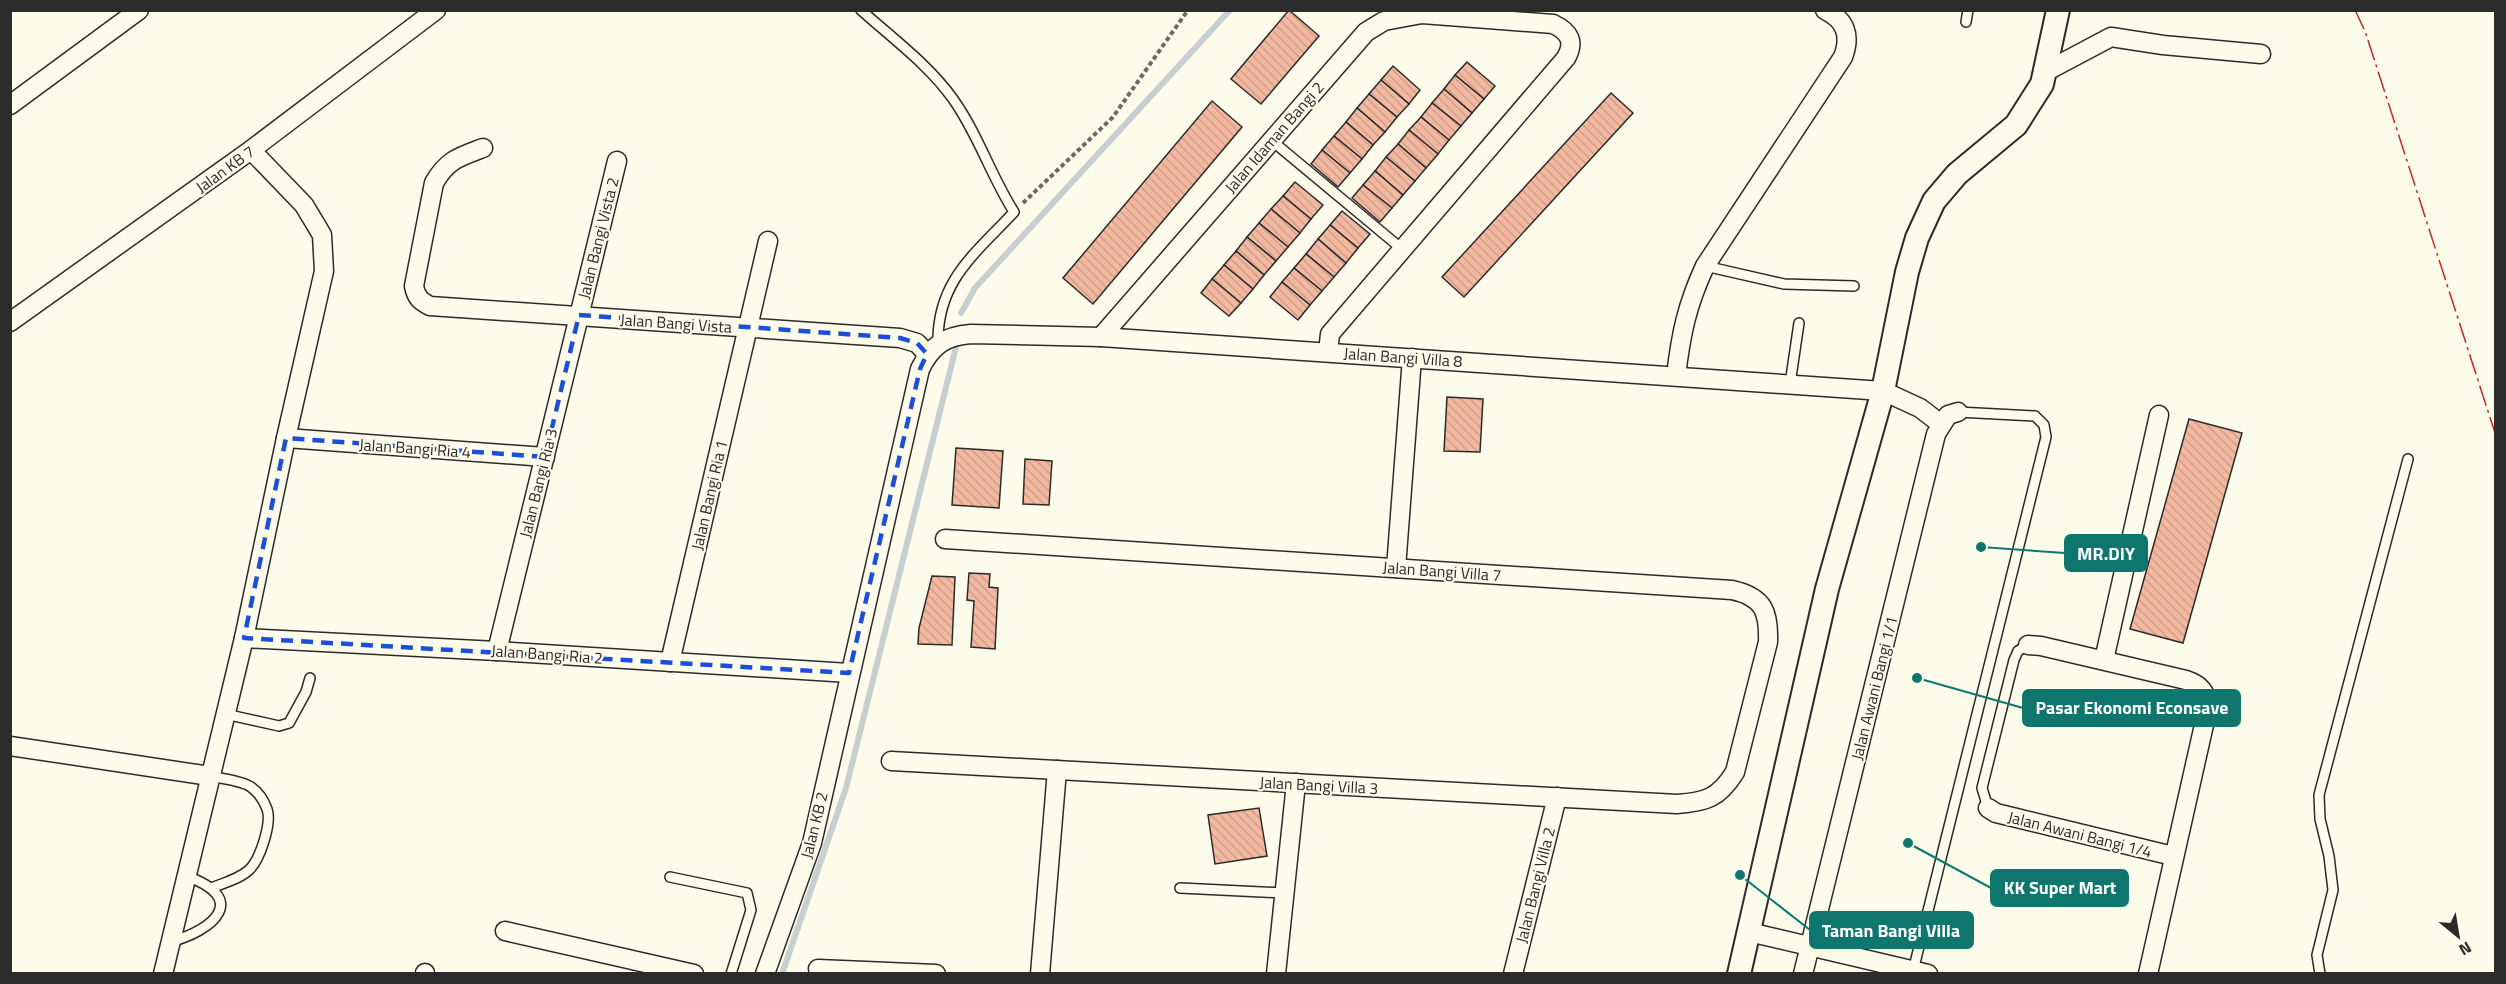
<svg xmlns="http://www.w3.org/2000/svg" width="2506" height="984" viewBox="0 0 2506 984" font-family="'Titillium Web',sans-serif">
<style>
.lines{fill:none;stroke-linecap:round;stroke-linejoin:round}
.stream{stroke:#c7d0d0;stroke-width:6}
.building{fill:url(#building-back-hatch);stroke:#2b2b2b;stroke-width:1.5}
.service-casing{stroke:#2b2b2b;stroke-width:12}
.minor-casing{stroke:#2b2b2b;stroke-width:21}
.tertiary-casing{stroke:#2b2b2b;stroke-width:26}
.path{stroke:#6a6964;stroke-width:4;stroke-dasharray:4.5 3;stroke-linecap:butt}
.service{stroke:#fdfbea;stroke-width:9}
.minor{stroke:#fdfbea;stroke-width:18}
.tertiary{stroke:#fdfbea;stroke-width:22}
.power{stroke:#c62828;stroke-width:1.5;stroke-dasharray:21 4.5 3 4.5;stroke-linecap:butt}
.marked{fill:none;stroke:#1d4ed8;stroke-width:4.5;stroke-dasharray:12 8;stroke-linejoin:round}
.labels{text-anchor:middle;stroke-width:4.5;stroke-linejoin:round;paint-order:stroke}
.street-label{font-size:16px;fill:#2b2b2b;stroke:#fdfbea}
.leader{fill:none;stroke:#0f766e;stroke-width:2}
.callout-dot{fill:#0f766e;stroke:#fdfbea;stroke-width:2}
.callout{fill:#0f766e;stroke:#0f766e;stroke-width:2}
.callout-label{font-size:18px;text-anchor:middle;font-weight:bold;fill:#fff}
</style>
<defs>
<pattern id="building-back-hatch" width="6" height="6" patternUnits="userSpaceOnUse" patternTransform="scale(1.5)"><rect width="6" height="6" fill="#f2b8a0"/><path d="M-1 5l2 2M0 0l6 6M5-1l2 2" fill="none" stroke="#d09e8a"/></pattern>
</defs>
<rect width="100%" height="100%" fill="#fdfbea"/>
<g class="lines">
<g class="stream">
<path d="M961 313 975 288 1230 10"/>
<path d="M782 974 846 788 956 347"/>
</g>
</g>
<g class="building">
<path d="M1289 10 1319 36 1261 104 1231 79Z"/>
<path d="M1467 62 1495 86 1484 99 1455 75Z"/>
<path d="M1393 66 1420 90 1409 104 1381 80Z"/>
<path d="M1455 75 1484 99 1472 113 1444 89Z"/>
<path d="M1381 80 1409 104 1397 117 1369 94Z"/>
<path d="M1444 89 1472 113 1461 126 1432 103Z"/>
<path d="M1611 93 1633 113 1464 297 1442 277Z"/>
<path d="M1369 94 1397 117 1385 132 1357 108Z"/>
<path d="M1212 101 1242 127 1093 304 1063 278Z"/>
<path d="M1432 103 1461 126 1449 140 1421 117Z"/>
<path d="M1357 108 1385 132 1373 145 1346 122Z"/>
<path d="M1421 117 1449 140 1438 154 1409 130Z"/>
<path d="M1346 122 1373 145 1362 159 1334 136Z"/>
<path d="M1409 130 1438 154 1426 168 1398 144Z"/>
<path d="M1334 136 1362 159 1350 173 1322 150Z"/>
<path d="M1398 144 1426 168 1415 181 1386 157Z"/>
<path d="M1322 150 1350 173 1338 187 1311 164Z"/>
<path d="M1386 157 1415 181 1403 195 1375 171Z"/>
<path d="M1375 171 1403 195 1392 208 1363 185Z"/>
<path d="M1295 182 1323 205 1311 219 1283 196Z"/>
<path d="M1363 185 1392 208 1380 222 1352 198Z"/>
<path d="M1283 196 1311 219 1300 233 1271 209Z"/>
<path d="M1271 209 1300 233 1288 247 1259 223Z"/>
<path d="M1342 211 1370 234 1358 248 1330 225Z"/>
<path d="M1259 223 1288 247 1276 261 1247 237Z"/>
<path d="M1330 225 1358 248 1346 263 1318 239Z"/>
<path d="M1247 237 1276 261 1264 275 1236 251Z"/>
<path d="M1318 239 1346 263 1334 277 1306 254Z"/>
<path d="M1236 251 1264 275 1253 289 1224 265Z"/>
<path d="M1306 254 1334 277 1322 291 1294 268Z"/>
<path d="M1224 265 1253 289 1241 303 1212 279Z"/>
<path d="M1294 268 1322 291 1310 305 1282 282Z"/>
<path d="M1212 279 1241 303 1229 316 1201 293Z"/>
<path d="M1282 282 1310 305 1298 320 1270 297Z"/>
<path d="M1447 397 1483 399 1480 452 1444 451Z"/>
<path d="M2189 419 2242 433 2183 643 2130 629Z"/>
<path d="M956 448 1003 451 999 508 952 505Z"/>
<path d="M1025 459 1052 461 1049 505 1023 504Z"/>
<path d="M969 573 990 574 989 587 998 588 995 649 971 647 974 601 967 600Z"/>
<path d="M932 576 955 577 952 645 918 644 919 628Z"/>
<path d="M1259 808 1267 856 1215 864 1208 815Z"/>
</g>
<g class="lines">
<g class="service-casing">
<g id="service">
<path d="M861 10C892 38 929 65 953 99 978 134 991 176 1014 212 975 254 937 281 938 343"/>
<path d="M1966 22 1968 10"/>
<path d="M1271 140 1402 249"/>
<path d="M1705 266 1784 284 1854 286"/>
<path d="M1790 384 1799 323"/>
<path d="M225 714 279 726 289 723 306 692 310 678"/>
<path d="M210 776C222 779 241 780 251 787 258 792 264 801 267 809 272 823 260 860 249 870 239 879 224 883 211 888"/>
<path d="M1988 808 1982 788 2014 660 2018 651 2028 645"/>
<path d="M670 877 747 893 751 910 731 974"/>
<path d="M1180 888 1284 893"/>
<path d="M170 942C215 930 249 898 186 876"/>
<path d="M1913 971 2046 437 2044 425 2035 416 1958 412"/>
<path d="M2320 974 2317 955 2333 890 2329 856 2320 819 2319 795 2408 459"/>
</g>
</g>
<g class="minor-casing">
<g id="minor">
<path d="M2045 72 2111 37 2163 45 2261 54"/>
<path d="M10 105 139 10"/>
<path d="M483 148C459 157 447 160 434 183L414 286C416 297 420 301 430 306L900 338 917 343 927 354"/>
<path d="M10 322 251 150 436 10"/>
<path d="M1101 337 1366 32 1384 21 1422 14 1553 24C1570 32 1575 42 1566 58L1330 334 1328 352"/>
<path d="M1676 376C1681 333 1687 305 1705 266L1843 57C1851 36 1846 20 1825 10"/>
<path d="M286 438 545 457"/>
<path d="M1396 568 1412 358"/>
<path d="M244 638 497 651 849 673"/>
<path d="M2028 645 2041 646 2186 680C2201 685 2206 692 2208 707L2148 974"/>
<path d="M497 651 617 161"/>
<path d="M2104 660 2159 415"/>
<path d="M670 662 768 241"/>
<path d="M10 746 210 776"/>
<path d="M891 761 1677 804C1706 802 1719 798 1735 772L1768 642C1769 612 1764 597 1732 590L945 539"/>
<path d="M1988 808 1996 813 2173 856"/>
<path d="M505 931 694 974"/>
<path d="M1749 932 1928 974"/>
<path d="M818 969 936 974"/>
<path d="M163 974 244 638 286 438 324 271 322 235 304 205 251 150"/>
<path d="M425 974V973"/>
<path d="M765 974 812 843 920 369C932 345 945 336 971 334L1101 337 1883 391 1920 408 1941 424"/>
<path d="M1040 974 1057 770"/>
<path d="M1276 974 1296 783"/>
<path d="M1513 974 1557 797"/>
<path d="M1803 974 1936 434 1948 415 1958 412"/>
</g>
</g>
<g class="tertiary-casing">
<path id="tertiary" d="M1739 974 1827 589 1883 391 1907 272 1917 238 1934 201 1957 174 2016 125 2042 84 2058 10"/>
</g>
<path class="path" d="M1023 203 1113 117 1188 10"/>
<use href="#service" class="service"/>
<use href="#minor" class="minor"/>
<use href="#tertiary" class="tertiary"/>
<path class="power" d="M2355 10 2365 31 2496 436"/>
</g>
<path class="marked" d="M579 315 900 338 917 343 927 354 920 369 849 673 244 638 286 438 545 457Z"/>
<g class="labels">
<g class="street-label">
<text transform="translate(1274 137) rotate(-49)" y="6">Jalan Idaman Bangi 2</text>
<text transform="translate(225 169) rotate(-36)" y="6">Jalan KB 7</text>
<text transform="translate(598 238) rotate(-76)" y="6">Jalan Bangi Vista 2</text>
<text transform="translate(676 323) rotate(4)" y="6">Jalan Bangi Vista</text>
<text transform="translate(1403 357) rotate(4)" y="6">Jalan Bangi Villa 8</text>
<text transform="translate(415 448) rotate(4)" y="6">Jalan Bangi Ria 4</text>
<text transform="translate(538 483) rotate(-76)" y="6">Jalan Bangi Ria 3</text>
<text transform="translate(709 495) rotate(-77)" y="6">Jalan Bangi Ria 1</text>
<text transform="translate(1442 571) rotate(4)" y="6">Jalan Bangi Villa 7</text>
<text transform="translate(547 654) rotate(4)" y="6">Jalan Bangi Ria 2</text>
<text transform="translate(1874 688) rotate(-76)" y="6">Jalan Awani Bangi 1/1</text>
<text transform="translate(1319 785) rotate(3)" y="6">Jalan Bangi Villa 3</text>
<text transform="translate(814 825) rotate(-76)" y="6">Jalan KB 2</text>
<text transform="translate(2080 834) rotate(14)" y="6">Jalan Awani Bangi 1/4</text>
<text transform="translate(1535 885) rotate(-76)" y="6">Jalan Bangi Villa 2</text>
</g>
</g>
<path class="leader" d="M1981 547L2065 553M1917 678L2023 708M1908 843L1991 888M1740 875L1810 930"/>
<g class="callout-dot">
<circle cx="1981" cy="547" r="6"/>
<circle cx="1917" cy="678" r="6"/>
<circle cx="1908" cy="843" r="6"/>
<circle cx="1740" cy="875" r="6"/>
</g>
<g class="callout">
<rect x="2065" y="535" width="82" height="36" rx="6"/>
<rect x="2023" y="690" width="217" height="36" rx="6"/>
<rect x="1991" y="870" width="137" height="36" rx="6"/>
<rect x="1810" y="912" width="163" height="36" rx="6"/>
</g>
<g class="callout-label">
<text x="2106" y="560">MR.DIY</text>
<text x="2132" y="714">Pasar Ekonomi Econsave</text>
<text x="2060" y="894">KK Super Mart</text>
<text x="1891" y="937">Taman Bangi Villa</text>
</g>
<rect width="2506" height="984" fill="none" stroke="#2b2b2b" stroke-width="24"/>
<g transform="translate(2458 936) rotate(150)" stroke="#fdfbea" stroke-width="4.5" paint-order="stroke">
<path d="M0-4.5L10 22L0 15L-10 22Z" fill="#2b2b2b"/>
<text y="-9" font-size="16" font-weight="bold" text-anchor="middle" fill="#2b2b2b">N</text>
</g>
</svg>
